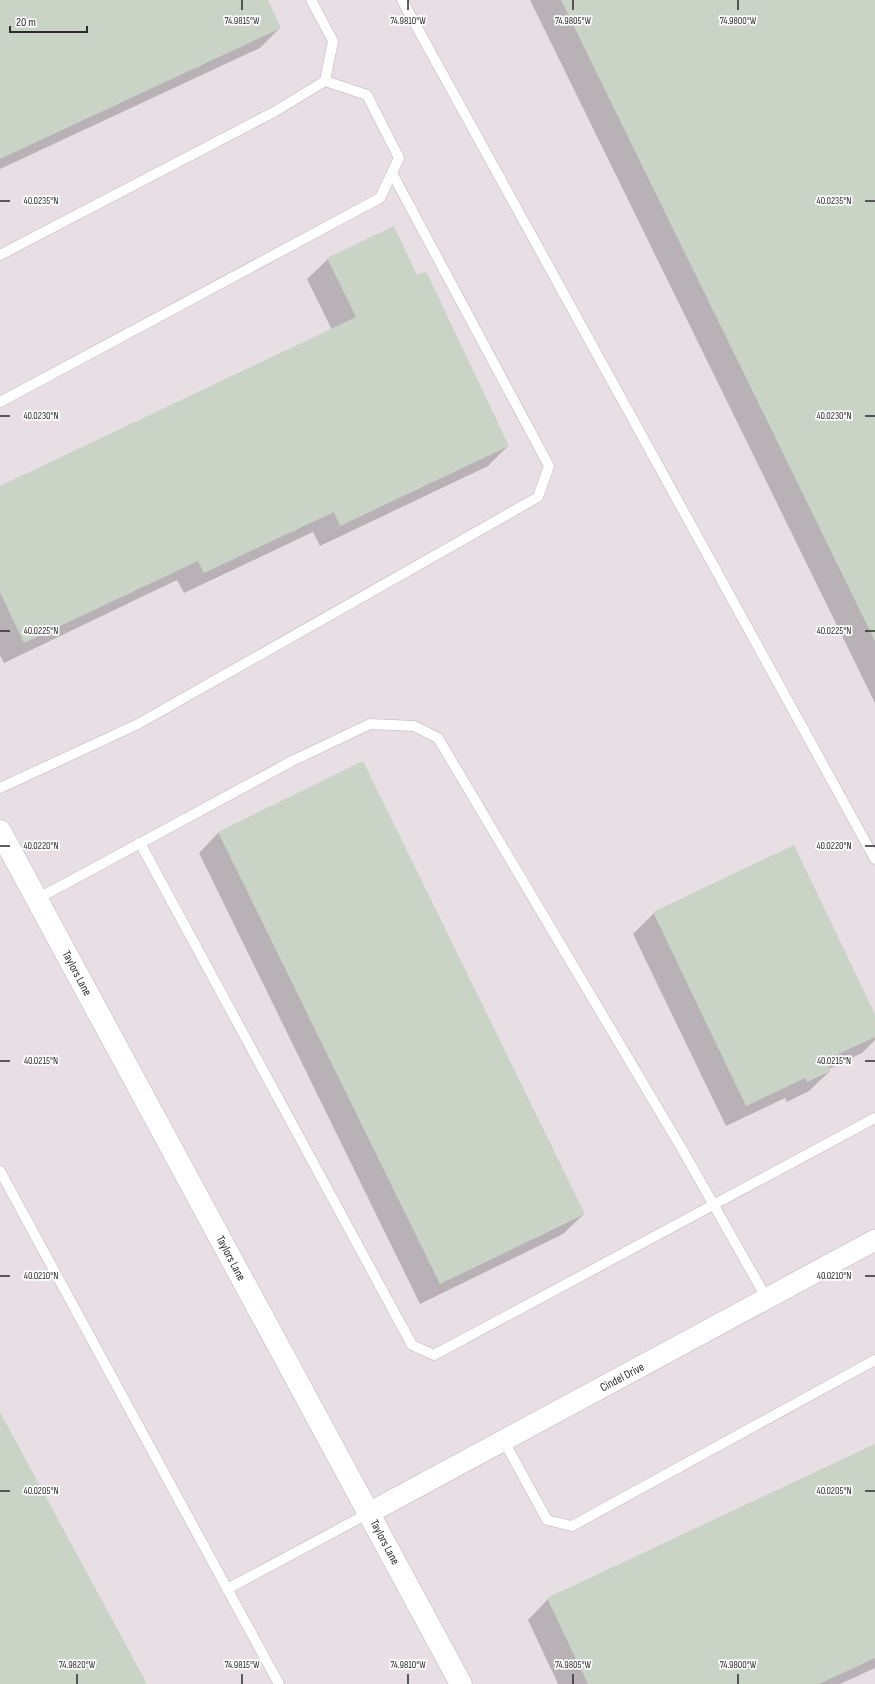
<svg xmlns="http://www.w3.org/2000/svg" width="875" height="1684" viewBox="0 0 875 1684" font-family="'Sofia Sans Condensed',sans-serif">
<style>
.industrial{fill:#e7dfe4}
.shadow{fill:#0003}
.building{fill:#c9d4c7}
.lines{fill:none;stroke-linecap:round;stroke-linejoin:round}
.service-casing{stroke:#bfb2c0;stroke-width:11}
.minor-casing{stroke:#bfb2c0;stroke-width:22}
.tertiary-casing{stroke:#bfb2c0;stroke-width:23}
.service{stroke:#fff;stroke-width:10}
.minor{stroke:#fff;stroke-width:21}
.tertiary{stroke:#fff;stroke-width:22}
.ticks{fill:none;stroke:#2c2c2c;stroke-width:1.5}
.labels{text-anchor:middle;stroke-width:3.5;stroke-linejoin:round;paint-order:stroke}
.street-label{font-size:12px;fill:#2c2c2c;stroke:#fff}
.ticks-label{font-size:10px;text-anchor:middle;fill:#2c2c2c;stroke:#fff;stroke-width:3.5;stroke-linejoin:round;paint-order:stroke}
</style>
<rect width="100%" height="100%" fill="#e3eede"/>
<rect class="industrial" x="0" y="0" width="875" height="1684"/>
<g class="shadow">
<path d="M0 0H267L280 28 260 48 0 169Z"/>
<path d="M530 0H875V703Z"/>
<path d="M328 259 417 277 508 446 488 466 320 546 313 532 184 593 177 580 4 663 0 655V487L332 330 307 279Z"/>
<path d="M219 832 584 1214 563 1234 420 1304 199 853Z"/>
<path d="M654 913 875 1016V1040L862 1053 829 1069 830 1071 809 1091 787 1102 785 1098 726 1126 633 934Z"/>
<path d="M875 1445V1668L840 1684H558L528 1620 548 1599Z"/>
</g>
<g class="building">
<path d="M0 0H268L281 28 0 159Z"/>
<path d="M561 0H875V641Z"/>
<path d="M394 226 417 275 426 271 509 446 340 526 334 512 204 573 198 561 24 643 0 592V486L356 317 327 258Z"/>
<path d="M363 761 585 1214 440 1284 218 832Z"/>
<path d="M794 845 875 1014V1037L826 1060 831 1071 807 1082 805 1078 746 1106 653 912Z"/>
<path d="M0 1412 147 1684H0Z"/>
<path d="M875 1444V1658L819 1684H588L547 1598Z"/>
</g>
<g class="lines">
<g class="service-casing">
<g id="service">
<path d="M311 0 333 41 325 81"/>
<path d="M402 0 875 859"/>
<path d="M0 255 274 112 325 81 367 95 399 158 380 198 0 402"/>
<path d="M0 788 138 724 538 497 549 466 392 173"/>
<path d="M140 843 412 1345 434 1355 875 1118"/>
<path d="M37 899 292 761 370 724 414 726 438 738 682 1149 767 1299"/>
<path d="M0 1171 279 1684"/>
<path d="M504 1441 547 1520 572 1526 875 1360"/>
<path d="M227 1589 369 1513"/>
</g>
</g>
<g class="minor-casing">
<path id="minor" d="M369 1513 875 1240"/>
</g>
<g class="tertiary-casing">
<path id="tertiary" d="M0 831 461 1684"/>
</g>
<use href="#service" class="service"/>
<use href="#minor" class="minor"/>
<use href="#tertiary" class="tertiary"/>
</g>
<path class="ticks" d="M242 0V10M408 0V10M573 0V10M738 0V10M0 201H10M865 201H875M0 416H10M865 416H875M0 631H10M865 631H875M0 846H10M865 846H875M0 1061H10M865 1061H875M0 1276H10M865 1276H875M0 1491H10M865 1491H875M77 1674V1684M242 1674V1684M408 1674V1684M573 1674V1684M738 1674V1684"/>
<g class="labels">
<g class="street-label">
<text transform="translate(77 973) rotate(62)" y="4">Taylors Lane</text>
<text transform="translate(231 1258) rotate(62)" y="4">Taylors Lane</text>
<text transform="translate(622 1377) rotate(-28)" y="4">Cindel Drive</text>
<text transform="translate(385 1542) rotate(62)" y="4">Taylors Lane</text>
</g>
</g>
<g class="ticks-label">
<text x="242" y="24">74.9815°W</text>
<text x="408" y="24">74.9810°W</text>
<text x="573" y="24">74.9805°W</text>
<text x="738" y="24">74.9800°W</text>
<text x="41" y="204">40.0235°N</text>
<text x="834" y="204">40.0235°N</text>
<text x="41" y="419">40.0230°N</text>
<text x="834" y="419">40.0230°N</text>
<text x="41" y="634">40.0225°N</text>
<text x="834" y="634">40.0225°N</text>
<text x="41" y="849">40.0220°N</text>
<text x="834" y="849">40.0220°N</text>
<text x="41" y="1064">40.0215°N</text>
<text x="834" y="1064">40.0215°N</text>
<text x="41" y="1279">40.0210°N</text>
<text x="834" y="1279">40.0210°N</text>
<text x="41" y="1494">40.0205°N</text>
<text x="834" y="1494">40.0205°N</text>
<text x="77" y="1668">74.9820°W</text>
<text x="242" y="1668">74.9815°W</text>
<text x="408" y="1668">74.9810°W</text>
<text x="573" y="1668">74.9805°W</text>
<text x="738" y="1668">74.9800°W</text>
</g>
<path d="M10 26v6h77v-6" fill="none" stroke="#2c2c2c" stroke-width="2"/>
<text x="16" y="26" font-size="12" fill="#2c2c2c" stroke="#ffffff" stroke-width="3" paint-order="stroke">20 m</text>
</svg>
